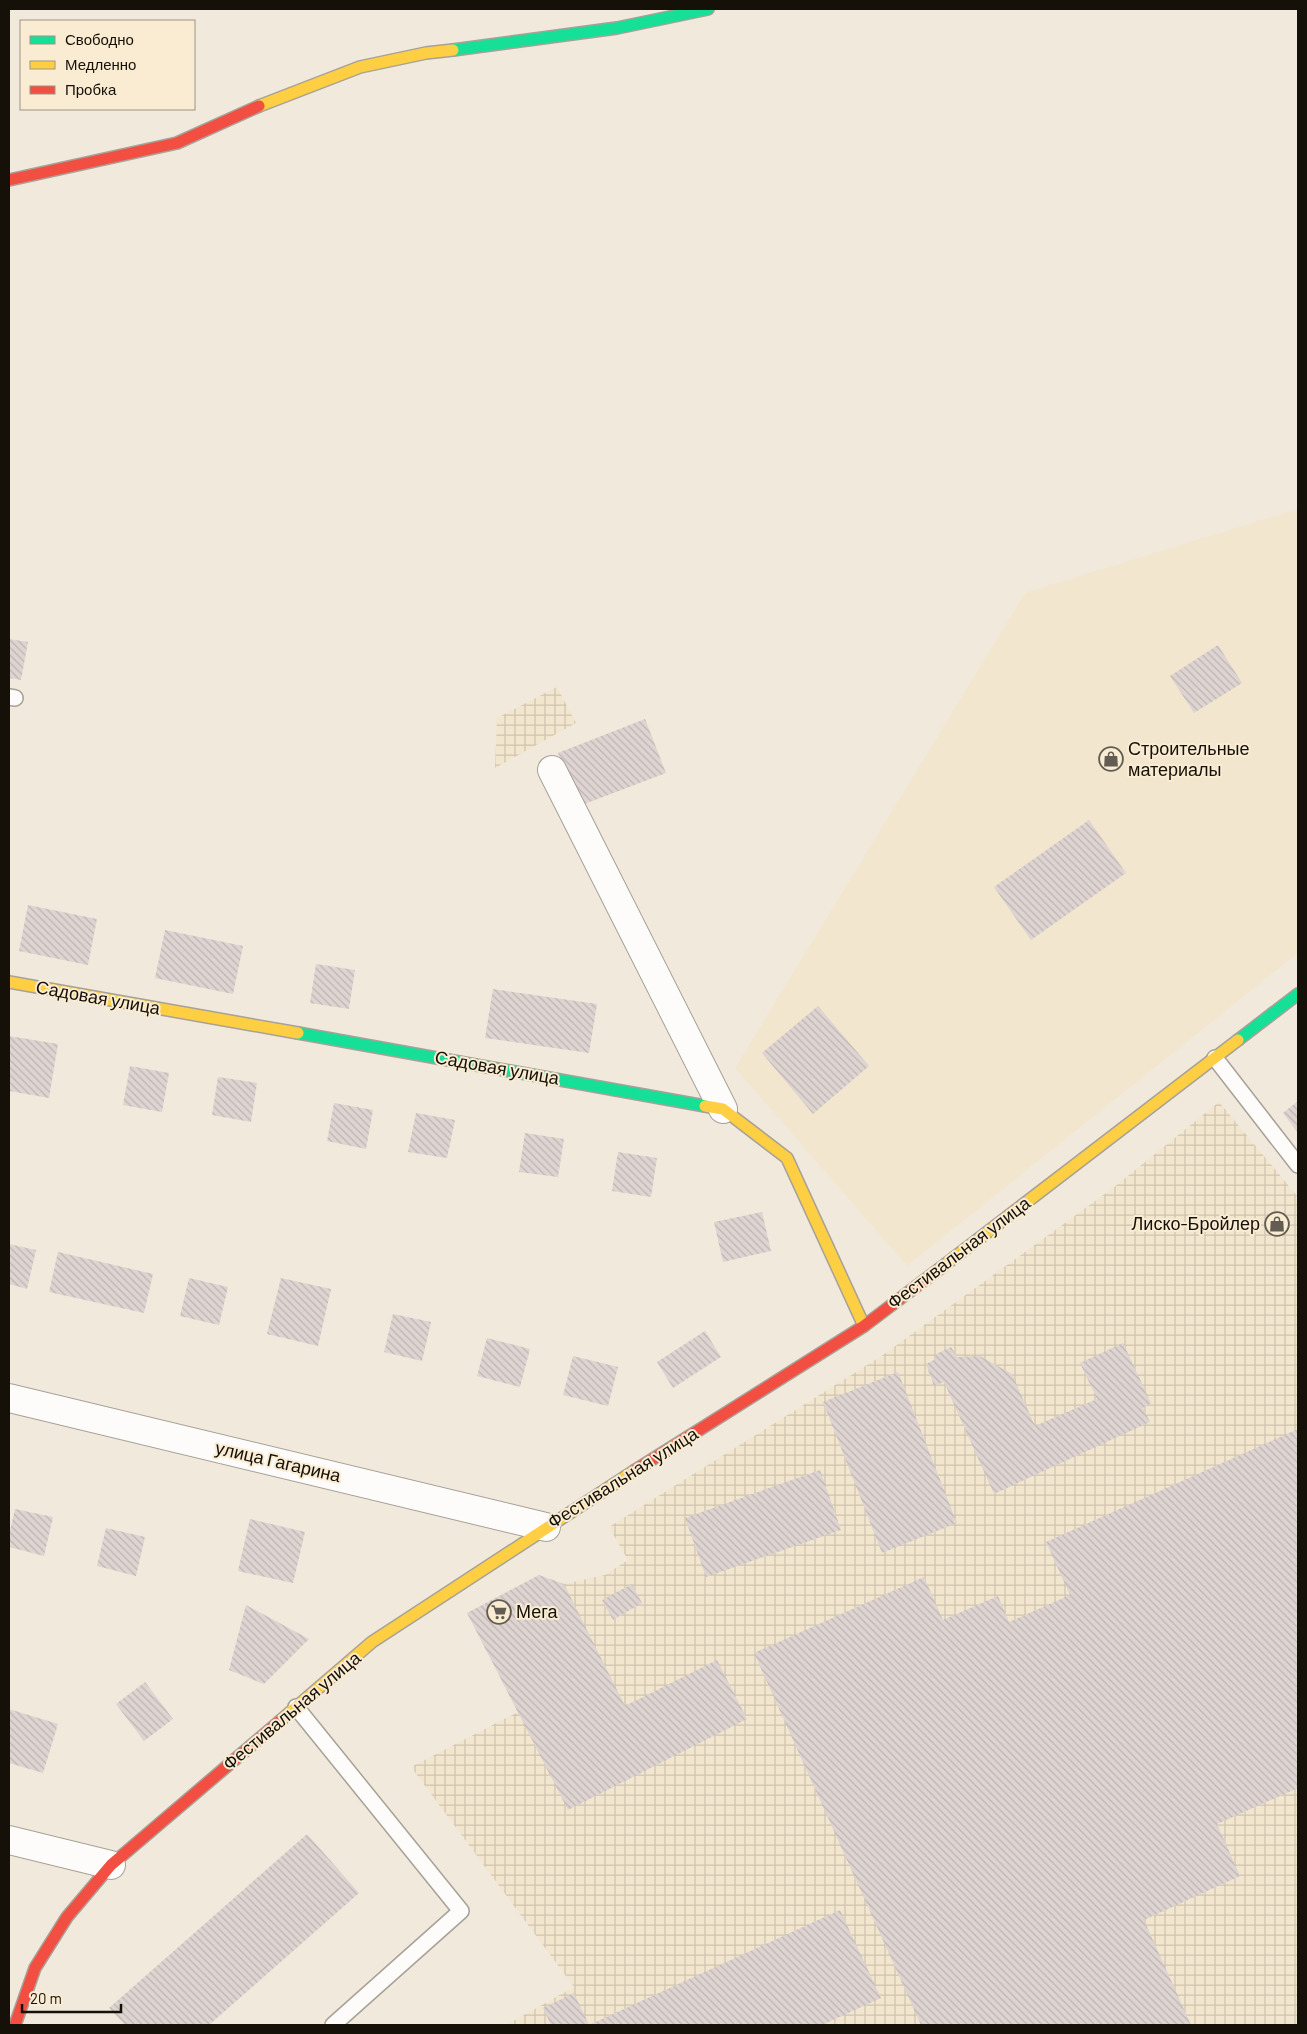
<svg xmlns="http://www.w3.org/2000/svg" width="1307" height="2034" viewBox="0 0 1307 2034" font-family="Barlow,sans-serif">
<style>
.built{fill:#f3e6ce}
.industrial{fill:url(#industrial-grid)}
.building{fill:url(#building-back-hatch)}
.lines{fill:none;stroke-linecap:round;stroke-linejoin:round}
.lane-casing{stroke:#a7a197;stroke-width:18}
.street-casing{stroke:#a7a197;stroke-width:30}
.fast-casing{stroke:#a7a197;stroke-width:14}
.slow-casing{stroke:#a7a197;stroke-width:14}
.jam-casing{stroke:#a7a197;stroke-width:14}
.lane{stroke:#fdfcfa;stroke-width:15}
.street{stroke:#fdfcfa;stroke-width:28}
.fast{stroke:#16e098;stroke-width:11}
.slow{stroke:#ffcf43;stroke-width:11}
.jam{stroke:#f24e42;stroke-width:11}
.labels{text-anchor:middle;stroke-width:4;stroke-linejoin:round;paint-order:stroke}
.poi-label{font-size:18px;fill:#151008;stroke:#faecd3;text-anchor:start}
.street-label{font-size:18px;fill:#151008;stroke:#faecd3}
</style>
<defs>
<pattern id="industrial-grid" width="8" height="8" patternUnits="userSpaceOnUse" patternTransform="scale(1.25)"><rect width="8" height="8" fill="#f3e6ce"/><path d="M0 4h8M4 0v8" fill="none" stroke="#cfc4af"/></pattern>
<pattern id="building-back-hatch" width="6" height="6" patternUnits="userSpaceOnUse" patternTransform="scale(1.25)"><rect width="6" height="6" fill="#ded4d1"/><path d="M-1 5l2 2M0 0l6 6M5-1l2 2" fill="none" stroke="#beb5b2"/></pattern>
</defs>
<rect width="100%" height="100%" fill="#f1e9dc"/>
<path class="built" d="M1298 509V953L907 1266 735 1068 1025 593Z"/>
<g class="industrial">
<path d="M557 687 576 723 495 768 497 718Z"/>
<path d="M1219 1102 1298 1197V2025H506L574 1987 411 1767 518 1712 480 1636 564 1584 605 1575 628 1560 609 1527 883 1355 1113 1188Z"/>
</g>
<g class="building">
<path d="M9 639 28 642 21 680 9 678Z"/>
<path d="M1218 645 1242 683 1194 713 1170 676Z"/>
<path d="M645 719 666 773 579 806 558 753Z"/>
<path d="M1089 820 1126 873 1031 940 994 887Z"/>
<path d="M28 905 97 919 88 965 19 951Z"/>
<path d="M165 930 243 946 233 994 155 978Z"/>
<path d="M316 964 355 970 349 1009 310 1003Z"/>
<path d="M493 989 597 1004 589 1053 485 1038Z"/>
<path d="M818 1006 869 1066 813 1114 762 1053Z"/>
<path d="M9 1036 58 1044 49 1098 9 1091Z"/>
<path d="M130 1066 169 1073 162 1112 123 1105Z"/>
<path d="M218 1077 257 1083 251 1122 212 1115Z"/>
<path d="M1298 1101V1133L1283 1113Z"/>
<path d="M334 1103 373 1110 366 1149 327 1141Z"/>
<path d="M416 1113 455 1120 447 1158 408 1152Z"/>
<path d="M525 1133 564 1139 558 1177 519 1172Z"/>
<path d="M618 1152 657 1158 651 1197 612 1191Z"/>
<path d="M762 1212 771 1251 723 1262 714 1222Z"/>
<path d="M9 1244 36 1250 27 1289 9 1284Z"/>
<path d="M58 1252 153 1274 144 1313 49 1292Z"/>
<path d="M189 1278 228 1287 219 1325 180 1316Z"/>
<path d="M281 1278 331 1289 318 1346 267 1334Z"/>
<path d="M393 1314 431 1322 422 1361 384 1352Z"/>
<path d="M705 1331 721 1357 673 1388 657 1362Z"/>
<path d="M487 1338 530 1349 520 1387 477 1376Z"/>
<path d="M1123 1343 1151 1403 1143 1408 1150 1422 994 1494 944 1382 934 1386 926 1364 936 1359 934 1355 951 1347 957 1357 980 1356 1012 1374 1035 1426 1097 1399 1080 1363Z"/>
<path d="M573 1356 618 1367 608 1406 563 1395Z"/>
<path d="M898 1372 957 1523 882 1553 823 1402Z"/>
<path d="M1298 1429V1788L1217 1824 1240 1876 1144 1920 1191 2025H921L754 1653 924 1577 943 1620 998 1596 1009 1622 1070 1595 1046 1542Z"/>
<path d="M820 1470 841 1530 706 1577 685 1518Z"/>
<path d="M15 1509 53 1517 44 1556 9 1547V1535Z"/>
<path d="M250 1519 305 1532 293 1583 238 1571Z"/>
<path d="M106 1528 145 1537 136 1576 97 1566Z"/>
<path d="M539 1575 564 1584 625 1706 717 1660 747 1719 568 1810 467 1613Z"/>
<path d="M632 1584 642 1603 613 1620 602 1600Z"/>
<path d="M246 1605 309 1639 264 1684 229 1670Z"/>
<path d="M145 1682 173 1719 144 1741 116 1704Z"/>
<path d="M9 1709 58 1724 43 1773 9 1763Z"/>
<path d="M307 1834 359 1893 209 2025H125L109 2008Z"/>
<path d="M840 1910 881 1998 822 2025H589Z"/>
<path d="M574 1993 589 2025H551L543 2008Z"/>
</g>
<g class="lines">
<g class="lane-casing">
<g id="lane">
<path d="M9 697 15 698"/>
<path d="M1215 1058 1298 1165"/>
<path d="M296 1707 461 1911 333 2025"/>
</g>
</g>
<g class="street-casing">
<g id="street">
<path d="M552 770 723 1109"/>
<path d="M9 1398 546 1527"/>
<path d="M9 1840 111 1865"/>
</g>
</g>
<g class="fast-casing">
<g id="fast">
<path d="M453 50 617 28 708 9"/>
<path d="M298 1033 705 1106"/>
<path d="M1238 1040 1298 994"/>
</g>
</g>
<g class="slow-casing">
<g id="slow">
<path d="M259 106 360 67 426 53 453 50"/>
<path d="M9 982 298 1033"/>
<path d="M705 1106 723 1109 787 1158 864 1326"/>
<path d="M934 1273 1238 1040"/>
<path d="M280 1721 372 1642 634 1471"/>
</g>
</g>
<g class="jam-casing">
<g id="jam">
<path d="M9 180 177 143 259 106"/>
<path d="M634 1471 864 1326 934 1273"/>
<path d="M15 2025 35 1968 67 1917 111 1865 280 1721"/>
</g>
</g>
<use href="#lane" class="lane"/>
<use href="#street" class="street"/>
<use href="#fast" class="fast"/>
<use href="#slow" class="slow"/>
<use href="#jam" class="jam"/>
</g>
<defs>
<g id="shop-ring" transform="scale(1.25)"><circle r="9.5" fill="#faecd3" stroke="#625c52" stroke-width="1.5"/><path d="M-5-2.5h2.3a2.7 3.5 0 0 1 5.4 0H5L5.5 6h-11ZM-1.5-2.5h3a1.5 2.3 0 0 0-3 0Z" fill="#625c52"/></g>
<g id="supermarket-ring" transform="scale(1.25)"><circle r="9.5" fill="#faecd3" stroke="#625c52" stroke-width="1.5"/><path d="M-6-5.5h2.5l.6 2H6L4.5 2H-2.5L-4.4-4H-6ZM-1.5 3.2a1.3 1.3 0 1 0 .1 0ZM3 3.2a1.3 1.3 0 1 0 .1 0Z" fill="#625c52"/></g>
</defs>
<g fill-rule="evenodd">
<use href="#shop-ring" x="1111" y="759"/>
<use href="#shop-ring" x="1277" y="1224"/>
<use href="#supermarket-ring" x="499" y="1612"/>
</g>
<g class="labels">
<g class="poi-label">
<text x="1128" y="755">Строительные<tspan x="1128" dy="21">материалы</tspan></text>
<text x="1260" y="1230" text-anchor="end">Лиско-Бройлер</text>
<text x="516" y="1618">Мега</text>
</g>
<g class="street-label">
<text transform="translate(98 998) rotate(10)" y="6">Садовая улица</text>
<text transform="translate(497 1068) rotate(10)" y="6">Садовая улица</text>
<text transform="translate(959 1253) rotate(-37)" y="6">Фестивальная улица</text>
<text transform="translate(278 1462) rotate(13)" y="6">улица Гагарина</text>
<text transform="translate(623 1478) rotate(-32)" y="6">Фестивальная улица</text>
<text transform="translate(292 1711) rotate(-40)" y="6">Фестивальная улица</text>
</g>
</g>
<rect width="1307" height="2034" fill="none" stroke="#151008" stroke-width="20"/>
<rect x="20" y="20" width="175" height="90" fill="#faecd3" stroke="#9e9482"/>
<rect x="30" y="36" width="25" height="8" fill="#16e098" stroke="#9e9482"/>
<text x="65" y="45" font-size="15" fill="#151008">Свободно</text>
<rect x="30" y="61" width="25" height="8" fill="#ffcf43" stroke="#9e9482"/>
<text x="65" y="70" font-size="15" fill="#151008">Медленно</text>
<rect x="30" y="86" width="25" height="8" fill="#f24e42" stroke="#9e9482"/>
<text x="65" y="95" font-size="15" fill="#151008">Пробка</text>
<path d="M22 2004v8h99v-8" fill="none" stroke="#151008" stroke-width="2.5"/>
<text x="30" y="2004" font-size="15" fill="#151008" stroke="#faecd3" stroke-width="4" paint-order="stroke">20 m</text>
</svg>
